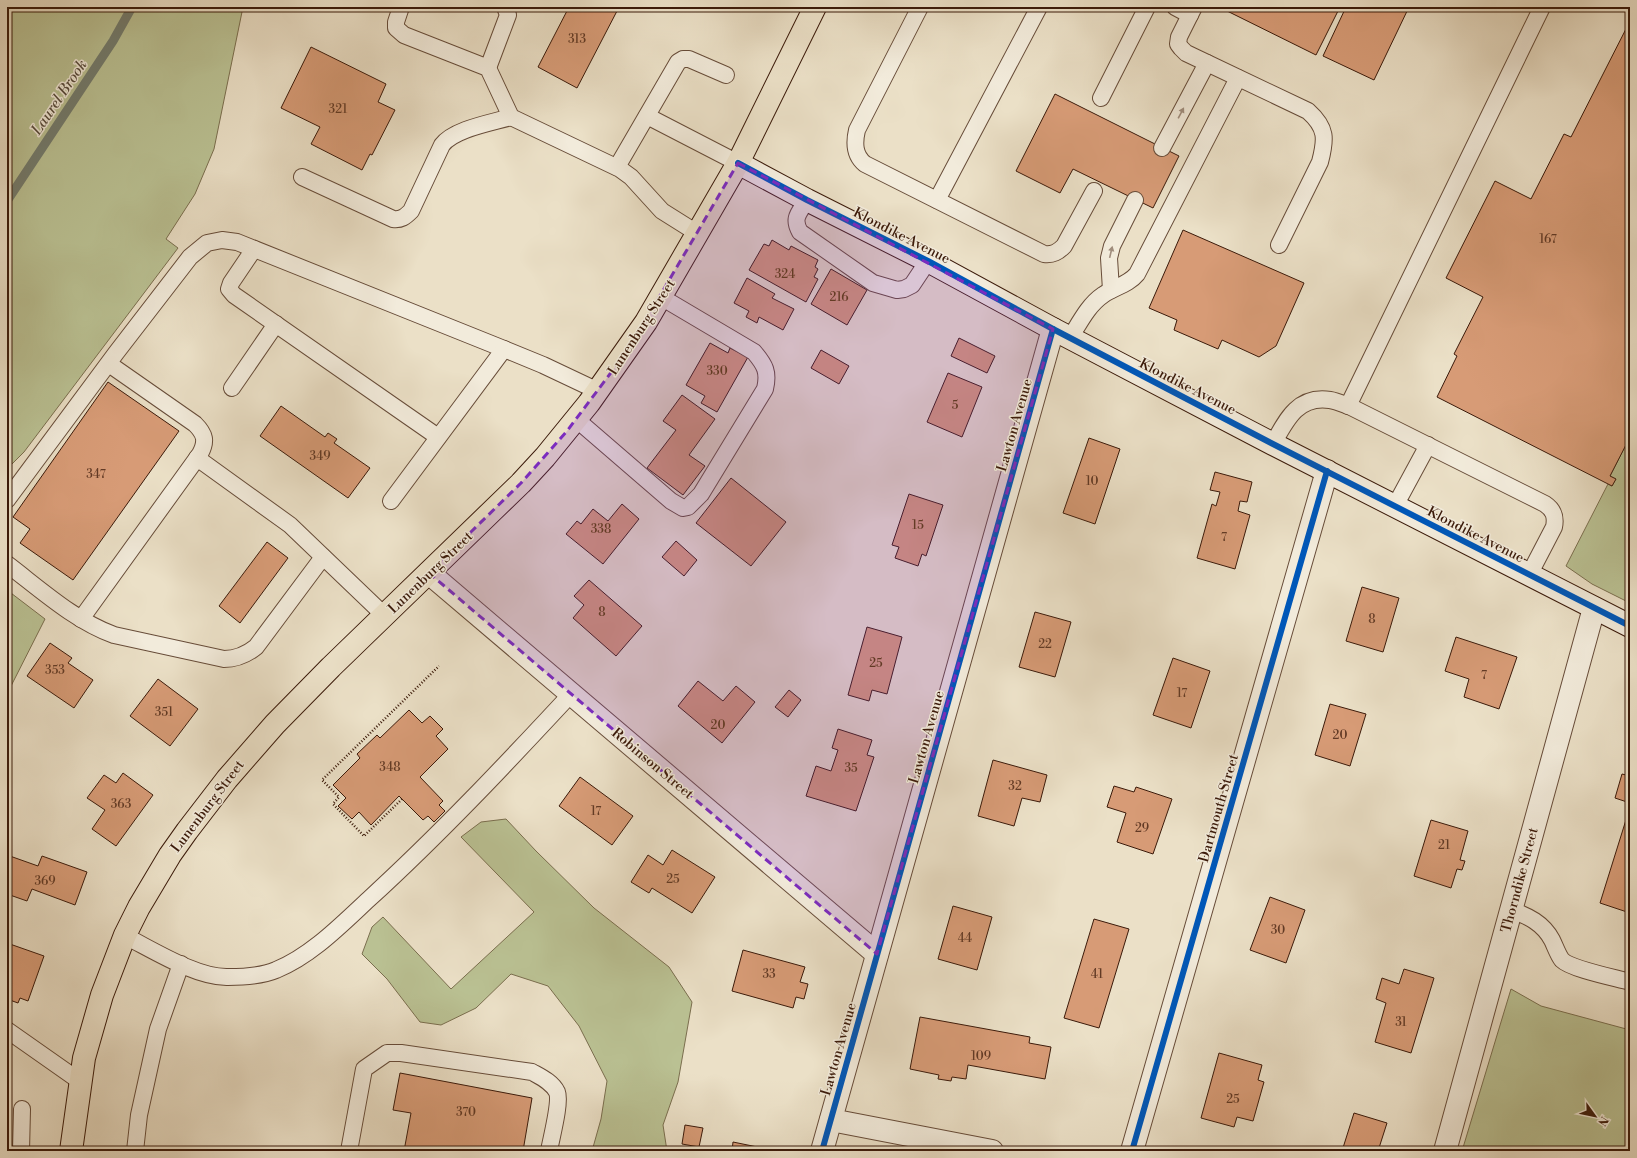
<svg xmlns="http://www.w3.org/2000/svg" width="1637" height="1158" viewBox="0 0 1637 1158" font-family="'Libre Bodoni',serif">
<style>
.green{fill:#bac193;stroke:#7a6e4e}
.lines{fill:none;stroke-linecap:round;stroke-linejoin:round}
.stream{stroke:#737c6e;stroke-width:9}
.building{fill:#d79b76;stroke:#3b1a0a}
.lane-casing{stroke:#674c39;stroke-width:18}
.street-casing{stroke:#674c39;stroke-width:24}
.secondary-casing{stroke:#3b1a0a;stroke-width:24}
.primary-casing{stroke:#3b1a0a;stroke-width:24}
.path{stroke:#3b1a0a;stroke-width:2.5;stroke-dasharray:1 2;stroke-linecap:butt}
.lane{stroke:#f2ebdb;stroke-width:16}
.street{stroke:#f2ebdb;stroke-width:22}
.secondary{stroke:#f2ebdb;stroke-width:22}
.primary{stroke:#ebe0c7;stroke-width:22}
.cycleway-casing{stroke:#f2ebdb;stroke-width:8}
.cycleway{stroke:#0057b8;stroke-width:6}
.oneway{fill:#a08d7d}
.marked{fill:#7b2cbf;fill-opacity:0.2;stroke:#7b2cbf;stroke-width:3;stroke-dasharray:8 5;stroke-linejoin:round}
.labels{text-anchor:middle;stroke-width:3;stroke-linejoin:round;paint-order:stroke}
.number-label{font-size:12px;fill:#623a25}
.street-label{font-size:14px;fill:#3b1a0a;stroke:#f2ebdb}
.water-label{font-size:15px;font-style:italic;fill:#574b3c;stroke:#f2ebdb}
</style>
<rect width="100%" height="100%" fill="#ebe0c7"/>
<filter id="stains"><feTurbulence type="fractalNoise" baseFrequency=".005" numOctaves="4"/><feColorMatrix values="0 0 0 0 .2 0 0 0 0 .09 0 0 0 0 .02 0 0 0 .5 -.17"/></filter>
<radialGradient id="worn" r=".72"><stop offset=".6" stop-color="#630" stop-opacity="0"/><stop offset="1" stop-color="#630" stop-opacity=".3"/></radialGradient>
<g class="green">
<path d="M7 7H243L214 149 195 194 166 239 178 248 24 452 7 469Z"/>
<path d="M1630 437V603L1592 584 1566 566 1608 484 1612 486 1616 479 1610 476Z"/>
<path d="M7 590 45 619 9 690 7 706Z"/>
<path d="M506 819 536 851 594 908 669 967 692 1002 678 1082 663 1125 667 1151H592L601 1119 607 1081 579 1026 548 986 511 974 476 1008 441 1025 420 1022 387 979 362 954 372 927 383 917 451 989 534 912 461 837 481 822Z"/>
<path d="M1511 989 1541 1006 1630 1030V1151H1462Z"/>
</g>
<g class="lines">
<path class="stream" d="M7 201 113 41 132 7"/>
</g>
<g class="building">
<path d="M569 7H610L617 11 577 88 538 67Z"/>
<path d="M1219 7H1340L1316 55Z"/>
<path d="M1346 7H1409L1374 80 1323 56Z"/>
<path d="M1630 21V437L1610 476 1616 479 1612 486 1437 397 1457 356 1454 354 1483 297 1446 278 1495 181 1531 199 1564 134 1571 137Z"/>
<path d="M311 47 386 84 378 102 395 110 372 155 370 154 362 170 311 144 320 127 281 108Z"/>
<path d="M1055 94 1179 156 1153 208 1073 169 1060 193 1016 171Z"/>
<path d="M1183 230 1304 283 1276 346 1259 357 1222 340 1218 349 1174 330 1177 320 1149 308Z"/>
<path d="M772 240 789 250 791 246 818 260 815 267 818 269 814 277 818 279 806 302 749 270 764 244 769 246Z"/>
<path d="M831 269 867 290 847 325 811 304Z"/>
<path d="M747 278 775 294 772 298 794 309 783 330 759 317 757 323 746 317 749 311 734 303Z"/>
<path d="M959 338 995 356 987 373 951 356Z"/>
<path d="M710 343 728 353 730 348 748 357 717 412 701 403 705 396 686 385Z"/>
<path d="M821 350 849 366 839 384 811 368Z"/>
<path d="M948 373 982 387 962 437 927 422Z"/>
<path d="M108 382 179 431 73 580 20 543 30 529 13 517Z"/>
<path d="M682 395 715 419 689 455 705 466 683 495 647 468 676 430 663 421Z"/>
<path d="M281 406 325 437 328 433 337 439 334 443 370 468 348 498 260 436Z"/>
<path d="M1089 438 1120 449 1095 524 1063 513Z"/>
<path d="M1215 472 1252 482 1247 502 1240 501 1238 511 1250 515 1235 569 1197 558 1212 504 1216 506 1220 492 1210 490Z"/>
<path d="M731 478 786 522 751 566 696 523Z"/>
<path d="M909 494 943 505 926 556 922 554 918 566 895 558 899 547 892 545Z"/>
<path d="M622 504 639 519 603 564 566 534 577 521 581 524 593 509 608 521Z"/>
<path d="M676 541 697 560 684 576 662 557Z"/>
<path d="M267 542 288 558 240 623 219 606Z"/>
<path d="M589 580 642 626 616 656 573 618 584 605 574 596Z"/>
<path d="M1362 587 1399 598 1383 652 1346 641Z"/>
<path d="M1035 612 1071 622 1055 677 1019 667Z"/>
<path d="M867 627 902 637 887 694 872 690 869 701 848 695Z"/>
<path d="M1456 637 1517 657 1499 709 1464 697 1469 679 1445 671Z"/>
<path d="M50 643 72 658 68 663 93 680 74 708 27 676Z"/>
<path d="M1173 658 1210 671 1191 728 1153 715Z"/>
<path d="M158 679 198 709 170 746 130 716Z"/>
<path d="M698 681 723 701 736 686 755 702 722 743 678 706Z"/>
<path d="M789 690 801 700 788 717 775 707Z"/>
<path d="M1330 704 1366 714 1350 766 1315 755Z"/>
<path d="M409 710 422 723 430 716 443 729 436 736 448 749 420 777 443 801 439 805 445 811 434 822 428 816 423 820 399 796 371 825 359 812 352 819 338 806 346 798 333 785 360 758 357 754 377 735 380 738Z"/>
<path d="M838 729 872 740 867 755 874 757 856 811 806 796 816 766 831 771 838 750 832 748Z"/>
<path d="M993 760 1047 775 1040 802 1022 798 1014 826 978 816Z"/>
<path d="M123 773 153 795 116 846 92 829 105 810 87 798 104 775 116 783Z"/>
<path d="M1622 774 1630 776V803L1615 798Z"/>
<path d="M580 777 633 816 612 845 559 806Z"/>
<path d="M1114 786 1134 792 1136 787 1172 799 1153 854 1117 842 1126 813 1107 807Z"/>
<path d="M1630 807V913L1600 903Z"/>
<path d="M1431 820 1468 831 1460 860 1465 861 1462 870 1457 869 1451 888 1414 876Z"/>
<path d="M672 850 715 877 692 913 652 888 649 893 631 882 648 855 663 865Z"/>
<path d="M7 855 38 866 42 856 87 872 75 905 32 889 27 901 7 894Z"/>
<path d="M1270 897 1305 910 1286 963 1250 950Z"/>
<path d="M953 906 992 917 977 970 938 959Z"/>
<path d="M1094 919 1129 929 1099 1028 1064 1018Z"/>
<path d="M7 943 44 956 28 1001 20 998 18 1003 7 999Z"/>
<path d="M743 950 805 967 800 982 808 984 804 999 796 997 793 1008 732 991Z"/>
<path d="M1404 969 1434 978 1411 1053 1375 1042 1386 1003 1376 999 1382 978 1399 984Z"/>
<path d="M920 1017 1030 1037 1029 1043 1051 1047 1045 1079 968 1065 966 1079 952 1077 951 1081 938 1079 939 1075 910 1069Z"/>
<path d="M1219 1053 1262 1065 1258 1080 1264 1082 1253 1121 1237 1117 1234 1127 1201 1118Z"/>
<path d="M400 1073 532 1098 523 1151H404L411 1113 393 1110Z"/>
<path d="M1354 1113 1387 1123 1378 1151H1342Z"/>
<path d="M685 1125 703 1128 699 1147 682 1144Z"/>
<path d="M733 1142 767 1149 766 1151H732Z"/>
</g>
<g class="lines">
<g class="lane-casing">
<g id="lane">
<path d="M401 7 396 22V28L404 35 488 68 511 117 620 169 631 177 662 211 697 233"/>
<path d="M920 7 857 130C854 143 854 155 865 164L1044 254C1053 255 1058 252 1064 246L1094 191"/>
<path d="M1175 7 1190 15"/>
<path d="M1194 7 1179 37 1178 44 1181 48 1186 53 1308 111C1327 128 1326 139 1320 162L1279 245"/>
<path d="M488 68 508 15 505 7"/>
<path d="M1101 98 1147 7"/>
<path d="M647 116 738 163"/>
<path d="M1162 148 1207 63"/>
<path d="M617 167 678 62 683 59H689L726 75"/>
<path d="M302 177 393 219C401 220 405 217 411 211L442 145C454 129 491 123 511 117"/>
<path d="M807 200C799 213 792 218 800 232L873 283 897 290 904 289 912 285 928 261"/>
<path d="M937 200 1039 7"/>
<path d="M254 249 231 283 229 289 234 295 438 437"/>
<path d="M1111 290 1109 258 1112 246 1135 200"/>
<path d="M1070 338C1079 324 1088 305 1103 295 1114 287 1128 285 1137 274L1238 78"/>
<path d="M232 388 276 324"/>
<path d="M1348 406 1542 7"/>
<path d="M576 419 671 501 683 508 688 507 701 494 765 389C769 372 765 365 754 352L661 297"/>
<path d="M1273 444C1286 420 1298 395 1330 400 1337 401 1345 405 1351 407L1545 504C1554 510 1556 517 1554 527L1529 575"/>
<path d="M197 458 290 525 385 616"/>
<path d="M7 500 116 353 190 257 207 243 222 240 237 242 504 349 543 365 598 391"/>
<path d="M391 501 504 349"/>
<path d="M1395 506 1428 445"/>
<path d="M7 564C40 589 75 621 114 635L224 659C237 659 246 655 256 647L323 557"/>
<path d="M81 619 200 454C207 441 205 434 195 424L109 364"/>
<path d="M1511 910C1528 916 1543 923 1552 940 1555 946 1558 955 1562 960 1571 969 1616 978 1630 982"/>
<path d="M125 936C153 950 197 978 228 977 243 977 262 976 276 970 311 956 342 924 369 899 440 834 506 764 571 694"/>
<path d="M7 1030 81 1082"/>
<path d="M21 1151 22 1109"/>
<path d="M135 1151 139 1115 158 1029 181 964"/>
<path d="M349 1151 364 1069 387 1053H401L532 1072C541 1077 552 1082 557 1092 561 1102 551 1139 549 1151"/>
</g>
</g>
<g class="street-casing">
<g id="street">
<path d="M429 573 877 954"/>
<path d="M831 1120 992 1151"/>
<path d="M822 1151 1053 329"/>
<path d="M1132 1151 1327 471"/>
<path d="M1445 1151 1594 608"/>
</g>
</g>
<g class="secondary-casing">
<path id="secondary" d="M738 163 807 200 928 261 1053 329 1273 444 1630 626"/>
</g>
<g class="primary-casing">
<path id="primary" d="M71 1151 84 1058 102 995 125 935 139 907 170 855 187 831 227 779 275 724 331 667 521 483 545 457 589 403 646 322 738 163 815 7"/>
</g>
<path class="path" d="M402 799 364 836 333 804 339 797 322 780 439 666"/>
<use href="#lane" class="lane"/>
<use href="#street" class="street"/>
<use href="#secondary" class="secondary"/>
<use href="#primary" class="primary"/>
<g class="cycleway-casing">
<g id="cycleway">
<path d="M738 163 807 200 928 261 1053 329 1273 444 1630 626"/>
<path d="M822 1151 1053 329"/>
<path d="M1132 1151 1327 471"/>
</g>
</g>
<use href="#cycleway" class="cycleway"/>
</g>
<defs><path id="oneway-solid" d="M-6-.8H1V-3.2L6.5 0L1 3.2V.8H-6Z"/></defs>
<g class="oneway">
<use href="#oneway-solid" transform="translate(1181 113) rotate(-62)"/>
<use href="#oneway-solid" transform="translate(1111 252) rotate(-77)"/>
</g>
<path class="marked" d="M738 163 1053 329 877 954 429 573 521 483 567 431 628 350Z"/>
<g class="labels">
<g class="number-label">
<text x="577" y="43">313</text>
<text x="338" y="113">321</text>
<text x="1548" y="243">167</text>
<text x="785" y="278">324</text>
<text x="839" y="301">216</text>
<text x="717" y="375">330</text>
<text x="955" y="409">5</text>
<text x="320" y="460">349</text>
<text x="96" y="478">347</text>
<text x="1092" y="485">10</text>
<text x="918" y="529">15</text>
<text x="601" y="533">338</text>
<text x="1224" y="541">7</text>
<text x="602" y="616">8</text>
<text x="1372" y="623">8</text>
<text x="1045" y="648">22</text>
<text x="876" y="667">25</text>
<text x="55" y="674">353</text>
<text x="1484" y="679">7</text>
<text x="1182" y="697">17</text>
<text x="164" y="716">351</text>
<text x="718" y="729">20</text>
<text x="1340" y="739">20</text>
<text x="390" y="771">348</text>
<text x="851" y="772">35</text>
<text x="1015" y="790">32</text>
<text x="121" y="808">363</text>
<text x="596" y="815">17</text>
<text x="1142" y="832">29</text>
<text x="1444" y="849">21</text>
<text x="673" y="883">25</text>
<text x="45" y="885">369</text>
<text x="1278" y="934">30</text>
<text x="965" y="942">44</text>
<text x="769" y="978">33</text>
<text x="1097" y="978">41</text>
<text x="1401" y="1026">31</text>
<text x="981" y="1060">109</text>
<text x="1233" y="1103">25</text>
<text x="466" y="1116">370</text>
</g>
<g class="street-label">
<text transform="translate(902 235) rotate(27)" y="5">Klondike Avenue</text>
<text transform="translate(641 327) rotate(-57)" y="5">Lunenburg Street</text>
<text transform="translate(1188 386) rotate(27)" y="5">Klondike Avenue</text>
<text transform="translate(1014 425) rotate(-74)" y="5">Lawton Avenue</text>
<text transform="translate(1476 534) rotate(27)" y="5">Klondike Avenue</text>
<text transform="translate(430 572) rotate(-44)" y="5">Lunenburg Street</text>
<text transform="translate(926 737) rotate(-74)" y="5">Lawton Avenue</text>
<text transform="translate(653 763) rotate(40)" y="5">Robinson Street</text>
<text transform="translate(207 806) rotate(-53)" y="5">Lunenburg Street</text>
<text transform="translate(1218 808) rotate(-74)" y="5">Dartmouth Street</text>
<text transform="translate(1519 880) rotate(-75)" y="5">Thorndike Street</text>
<text transform="translate(838 1049) rotate(-74)" y="5">Lawton Avenue</text>
</g>
<g class="water-label">
<text transform="translate(59 97) rotate(-56)" y="5">Laurel Brook</text>
</g>
</g>
<rect width="1637" height="1158" fill="none" stroke="#ebe0c7" stroke-width="24"/>
<rect x="8" y="8" width="1621" height="1142" fill="none" stroke="#3b1a0a" stroke-width="2"/>
<rect x="12" y="12" width="1613" height="1134" fill="none" stroke="#3b1a0a"/>
<g transform="translate(1595 1116) rotate(123)" stroke="#f2ebdb" stroke-width="3" paint-order="stroke">
<path d="M0-3L7 15L0 10L-7 15Z" fill="#3b1a0a"/>
<text y="-6" font-size="11" font-weight="bold" text-anchor="middle" fill="#3b1a0a">N</text>
</g>
<rect width="100%" height="100%" filter="url(#stains)"/>
<rect width="100%" height="100%" fill="url(#worn)"/>
</svg>
